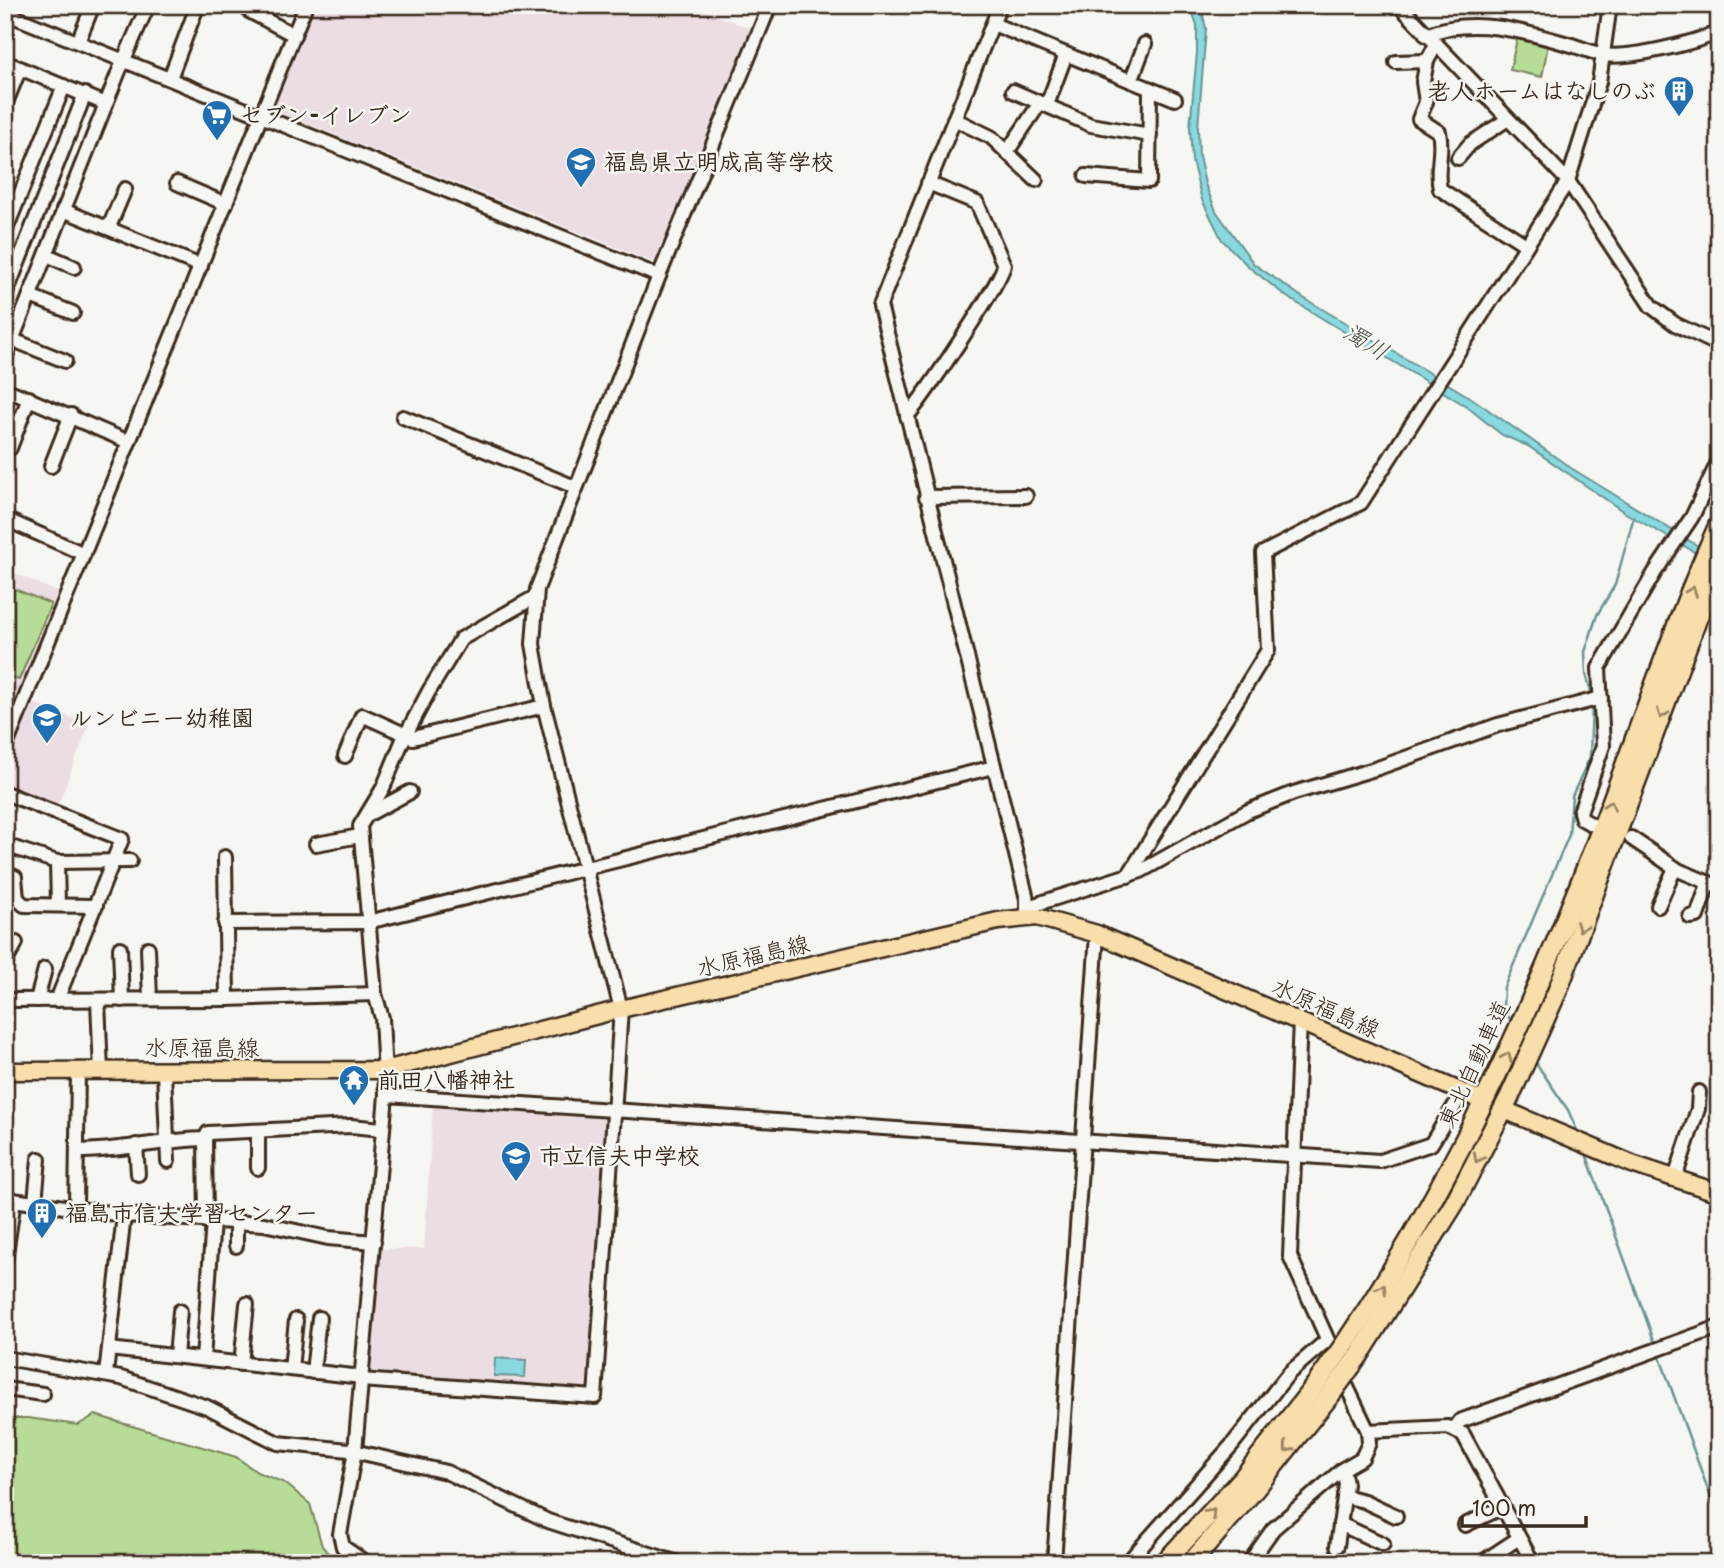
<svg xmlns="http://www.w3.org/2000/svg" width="1724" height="1568" viewBox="0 0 1724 1568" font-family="'Playpen Sans','Klee One',sans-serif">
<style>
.built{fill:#ecdde2}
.green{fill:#b7dc97;stroke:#79835a;stroke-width:2}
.water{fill:#88d9e0;stroke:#699392;stroke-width:2}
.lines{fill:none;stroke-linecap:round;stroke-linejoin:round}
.stream{stroke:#699392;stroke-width:2.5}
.minor-casing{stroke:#3b2a1e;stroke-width:18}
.major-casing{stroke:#3b2a1e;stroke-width:21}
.highway-casing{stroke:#3b2a1e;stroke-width:23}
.minor{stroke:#f6f6f2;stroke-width:12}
.major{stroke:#f8deab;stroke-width:16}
.highway{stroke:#f8deab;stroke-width:18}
.highway-bridge-casing{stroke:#3b2a1e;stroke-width:23;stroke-linecap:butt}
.highway-bridge{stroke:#f8deab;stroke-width:18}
.oneway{stroke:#9a8464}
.labels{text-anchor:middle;stroke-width:5;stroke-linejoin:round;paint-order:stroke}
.poi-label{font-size:23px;font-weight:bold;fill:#3b2a1e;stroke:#f6f6f2;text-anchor:start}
.street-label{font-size:23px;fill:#3b2a1e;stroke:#f6f6f2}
.water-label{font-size:24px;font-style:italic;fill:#4e564e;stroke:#f6f6f2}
</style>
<rect width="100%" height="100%" fill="#f6f6f2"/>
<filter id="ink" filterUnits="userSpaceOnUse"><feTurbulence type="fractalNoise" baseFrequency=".0143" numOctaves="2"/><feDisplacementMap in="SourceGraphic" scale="14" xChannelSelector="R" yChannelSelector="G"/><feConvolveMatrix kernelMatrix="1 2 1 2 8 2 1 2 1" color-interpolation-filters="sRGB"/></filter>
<g filter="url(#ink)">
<g class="built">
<path d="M313 5H690L754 30 661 265 281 113 274 101Z"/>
<path d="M5 569 58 592 5 725Z"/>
<path d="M31 702 89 725 57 807 5 787V765Z"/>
<path d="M433 1102 605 1114 609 1119 593 1387 589 1392 371 1378 368 1374 377 1249H424Z"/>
</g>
<g class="green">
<path d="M1517 39 1548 45 1542 77 1510 70Z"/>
<path d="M5 585 51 604 19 680 12 677 5 691Z"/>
<path d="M95 1415 236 1457 257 1472 285 1483 310 1504 322 1546 337 1563H5V1418H28L78 1425Z"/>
</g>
<g class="water">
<path d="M1190 5H1201L1206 29 1198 127 1199 156 1205 184 1216 211 1254 264 1302 297 1473 399 1571 468 1719 559V570L1691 550 1627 514 1528 446 1502 435 1466 406 1287 297 1249 267 1222 240 1202 200 1192 161 1190 127 1197 53V25Z"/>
<path d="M495 1358 526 1360 525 1377 494 1376Z"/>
</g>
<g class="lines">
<g class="stream">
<path d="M1592 695 1586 674 1585 652 1597 615 1615 585 1634 516"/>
<path d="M1513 1024 1503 1008 1504 987 1569 835 1572 796 1590 757 1592 705"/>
<path d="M1534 1060 1568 1110 1579 1135"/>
<path d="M1585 1151 1656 1346"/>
<path d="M1658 1352 1719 1520"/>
</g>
<g class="minor-casing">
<g id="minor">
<path d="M1000 5 880 305 1027 899V917"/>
<path d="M1399 5 1568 181 1651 306 1675 324 1719 345"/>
<path d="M249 11 294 35"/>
<path d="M5 13 659 276 537 589 533 644 544 706 621 1009 595 1397 361 1380"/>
<path d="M993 24 1175 99"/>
<path d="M1426 35C1471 16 1523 31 1568 44 1580 47 1592 53 1604 55 1630 59 1694 43 1719 32"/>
<path d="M78 42 93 5"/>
<path d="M1436 45 1427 61 1423 82 1426 102 1419 119 1439 132C1444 152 1435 168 1440 189L1526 245"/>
<path d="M5 62 106 104"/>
<path d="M1396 62 1427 61"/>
<path d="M170 78 195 12"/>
<path d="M1131 81 1145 44"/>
<path d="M1013 91 1091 125 1150 135"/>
<path d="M5 105 20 68"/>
<path d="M1047 105 1066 54"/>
<path d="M954 119 991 137 1036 180"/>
<path d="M1007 152 1040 103"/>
<path d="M1458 158 1470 144 1508 119"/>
<path d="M1086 176 1149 181 1150 89"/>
<path d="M177 183 226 204"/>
<path d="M63 210 201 266"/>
<path d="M109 227 125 189"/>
<path d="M5 232 64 86"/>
<path d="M47 255 74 267"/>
<path d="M659 276 770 5"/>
<path d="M5 296 85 94"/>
<path d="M30 296 73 313"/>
<path d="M13 340 65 361"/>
<path d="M5 358 119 71 148 5"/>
<path d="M5 389 129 442"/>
<path d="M907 416C922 400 1002 281 1004 265L977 203 928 183"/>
<path d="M403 417 575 487"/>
<path d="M10 448 29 398"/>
<path d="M51 466 71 415"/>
<path d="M926 497 1026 496"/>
<path d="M5 519 84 554"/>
<path d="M5 748 306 5"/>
<path d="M345 756 362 715 413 738 544 706"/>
<path d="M5 793 122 839 57 1000"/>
<path d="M369 814 410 792"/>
<path d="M1591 824 1582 819 1580 812 1603 746 1599 668 1655 572 1692 517 1719 460"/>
<path d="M1631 838 1678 870 1719 887"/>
<path d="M316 844 360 836"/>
<path d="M5 845 57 862 130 861"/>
<path d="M225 857 227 999"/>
<path d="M57 862 58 905"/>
<path d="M5 873 15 877 17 898 24 905 96 906"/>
<path d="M1128 876 1268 650 1263 553 1361 503 1568 181 1599 82 1610 5"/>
<path d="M1658 906 1675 868"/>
<path d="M1027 917 1037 904 1141 871 1248 811 1294 793 1378 768 1498 725 1601 698"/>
<path d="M1690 917 1697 916 1708 884"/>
<path d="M225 923 368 922 994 767"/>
<path d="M120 948 122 1000"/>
<path d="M148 948 150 999"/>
<path d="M5 963 16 943"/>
<path d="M5 1000 227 999 375 994"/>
<path d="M37 1000 45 969"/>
<path d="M98 1001 101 1072"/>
<path d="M1300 1021 1290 1256 1329 1343"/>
<path d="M164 1072 168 1161"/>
<path d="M386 1095 1380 1161 1431 1144 1463 1092"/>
<path d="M258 1131V1168"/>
<path d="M136 1145 138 1174"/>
<path d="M78 1151C121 1151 161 1140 205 1139"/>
<path d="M1675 1178 1698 1109 1699 1092"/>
<path d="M5 1199 124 1215 264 1224 328 1238 374 1242"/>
<path d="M35 1202 39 1159"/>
<path d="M76 1207 78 1072"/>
<path d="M206 1221 205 1139 208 1133 351 1126 382 1129"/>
<path d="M236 1246V1222"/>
<path d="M5 1260 14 1200"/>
<path d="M109 1349 362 1377"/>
<path d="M176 1356 180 1311"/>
<path d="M5 1358 121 1378 207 1407 278 1443 349 1450 446 1472 548 1521 678 1563"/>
<path d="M203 1359 213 1221"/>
<path d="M241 1364 247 1304"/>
<path d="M291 1369 296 1320"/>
<path d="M313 1372 319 1318"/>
<path d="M106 1374 124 1215"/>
<path d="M1347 1387 1368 1431 1448 1427 1463 1434 1533 1563"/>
<path d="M5 1389 43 1394"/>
<path d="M1454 1429 1460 1421 1719 1327"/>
<path d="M1344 1496 1364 1501 1396 1516"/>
<path d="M1340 1524 1383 1544"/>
<path d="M1465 1525 1503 1507"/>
<path d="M1337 1546 1346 1484 1343 1469"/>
<path d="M366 1563 343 1547 340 1534 355 1451 386 1095 382 1018 375 994 360 826 383 788 402 742 429 691 461 639 535 597"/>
<path d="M1054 1563 1097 934"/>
<path d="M1127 1563 1231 1446 1289 1373 1327 1340"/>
<path d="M1249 1563 1273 1529 1343 1469 1362 1458 1369 1443 1368 1431"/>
<path d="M1481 1563 1519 1538"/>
</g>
</g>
<g class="major-casing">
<g id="major">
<path d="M5 1071 385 1070 621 1009 998 921 1037 917 1097 934 1478 1099"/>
<path d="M1507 1111 1632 1164 1719 1193"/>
</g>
</g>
<g class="highway-casing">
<g id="highway">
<path d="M1344 1345C1451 1186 1530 1014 1599 835 1639 732 1673 626 1719 524"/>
<path d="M1360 1354 1454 1204 1509 1098 1557 992 1719 561"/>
<path d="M1164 1563 1242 1479 1317 1383"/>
<path d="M1191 1563 1254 1490 1331 1394"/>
</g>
</g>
<use href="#minor" class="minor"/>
<use href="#major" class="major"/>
<use href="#highway" class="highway"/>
<g class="highway-bridge-casing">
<g id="highway-bridge">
<path d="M1317 1383 1344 1345"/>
<path d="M1331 1394 1360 1354"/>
</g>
</g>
<use href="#highway-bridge" class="highway-bridge"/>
</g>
<defs><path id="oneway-chevron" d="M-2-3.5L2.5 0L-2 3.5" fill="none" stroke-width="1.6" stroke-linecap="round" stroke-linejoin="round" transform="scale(1.75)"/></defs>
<g class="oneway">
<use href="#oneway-chevron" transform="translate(1692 591) rotate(-69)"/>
<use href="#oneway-chevron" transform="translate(1662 714) rotate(110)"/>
<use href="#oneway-chevron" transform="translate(1610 805) rotate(-70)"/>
<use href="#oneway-chevron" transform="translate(1581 927) rotate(111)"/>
<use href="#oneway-chevron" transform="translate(1507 1057) rotate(-66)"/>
<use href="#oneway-chevron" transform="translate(1478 1158) rotate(118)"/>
<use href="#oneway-chevron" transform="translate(1382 1289) rotate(-59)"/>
<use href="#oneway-chevron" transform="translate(1288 1448) rotate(129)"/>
<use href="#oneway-chevron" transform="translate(1211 1513) rotate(-48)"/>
</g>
</g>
<defs>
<g id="building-pin" transform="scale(1.575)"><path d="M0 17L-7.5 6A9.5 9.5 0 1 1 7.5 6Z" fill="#1f6fb2" stroke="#f6f6f2"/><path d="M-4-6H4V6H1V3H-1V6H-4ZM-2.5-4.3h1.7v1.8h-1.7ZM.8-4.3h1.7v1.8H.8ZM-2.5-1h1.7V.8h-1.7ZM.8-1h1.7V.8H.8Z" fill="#fff"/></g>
<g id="supermarket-pin" transform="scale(1.575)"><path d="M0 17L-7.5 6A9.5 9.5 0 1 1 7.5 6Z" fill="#1f6fb2" stroke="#f6f6f2"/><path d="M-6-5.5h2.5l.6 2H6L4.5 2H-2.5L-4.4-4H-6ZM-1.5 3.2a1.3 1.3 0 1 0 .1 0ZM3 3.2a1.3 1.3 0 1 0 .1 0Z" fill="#fff"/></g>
<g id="school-pin" transform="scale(1.575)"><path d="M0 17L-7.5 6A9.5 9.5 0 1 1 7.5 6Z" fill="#1f6fb2" stroke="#f6f6f2"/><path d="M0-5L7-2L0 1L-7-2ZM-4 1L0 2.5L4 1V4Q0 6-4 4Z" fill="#fff"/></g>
<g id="temple-pin" transform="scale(1.575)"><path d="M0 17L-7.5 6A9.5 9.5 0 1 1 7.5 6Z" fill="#1f6fb2" stroke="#f6f6f2"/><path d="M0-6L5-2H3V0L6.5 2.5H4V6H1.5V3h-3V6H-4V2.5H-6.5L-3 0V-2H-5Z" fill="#fff"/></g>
</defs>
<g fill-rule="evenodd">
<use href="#building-pin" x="1679" y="91"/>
<use href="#supermarket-pin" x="217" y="115"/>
<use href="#school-pin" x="581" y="162"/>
<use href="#school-pin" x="47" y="718"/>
<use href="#temple-pin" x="354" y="1080"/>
<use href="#school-pin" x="516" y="1156"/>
<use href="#building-pin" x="42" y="1213"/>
</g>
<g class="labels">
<g class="poi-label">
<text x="1656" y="99" text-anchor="end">老人ホームはなしのぶ</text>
<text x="240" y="123">セブン-イレブン</text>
<text x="604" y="170">福島県立明成高等学校</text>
<text x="70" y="726">ルンビニー幼稚園</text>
<text x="377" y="1088">前田八幡神社</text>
<text x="539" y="1164">市立信夫中学校</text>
<text x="65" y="1221">福島市信夫学習センター</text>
</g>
<g class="street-label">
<text transform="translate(753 956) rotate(-13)" y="8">水原福島線</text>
<text transform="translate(1326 1008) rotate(24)" y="8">水原福島線</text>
<text x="202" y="1056">水原福島線</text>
<text transform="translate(1474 1064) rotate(-65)" y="8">東北自動車道</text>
</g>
<g class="water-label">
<text transform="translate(1366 342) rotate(32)" y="8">濁川</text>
</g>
</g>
<rect width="1724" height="1568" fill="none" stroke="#f6f6f2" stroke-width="28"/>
<rect x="14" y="14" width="1696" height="1540" fill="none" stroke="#3b2a1e" stroke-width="2.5" filter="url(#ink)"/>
<path d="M1462 1516v10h124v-10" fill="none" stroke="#3b2a1e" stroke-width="3.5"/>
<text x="1472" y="1516" font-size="21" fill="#3b2a1e" stroke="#f6f6f2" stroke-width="5" paint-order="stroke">100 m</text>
</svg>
